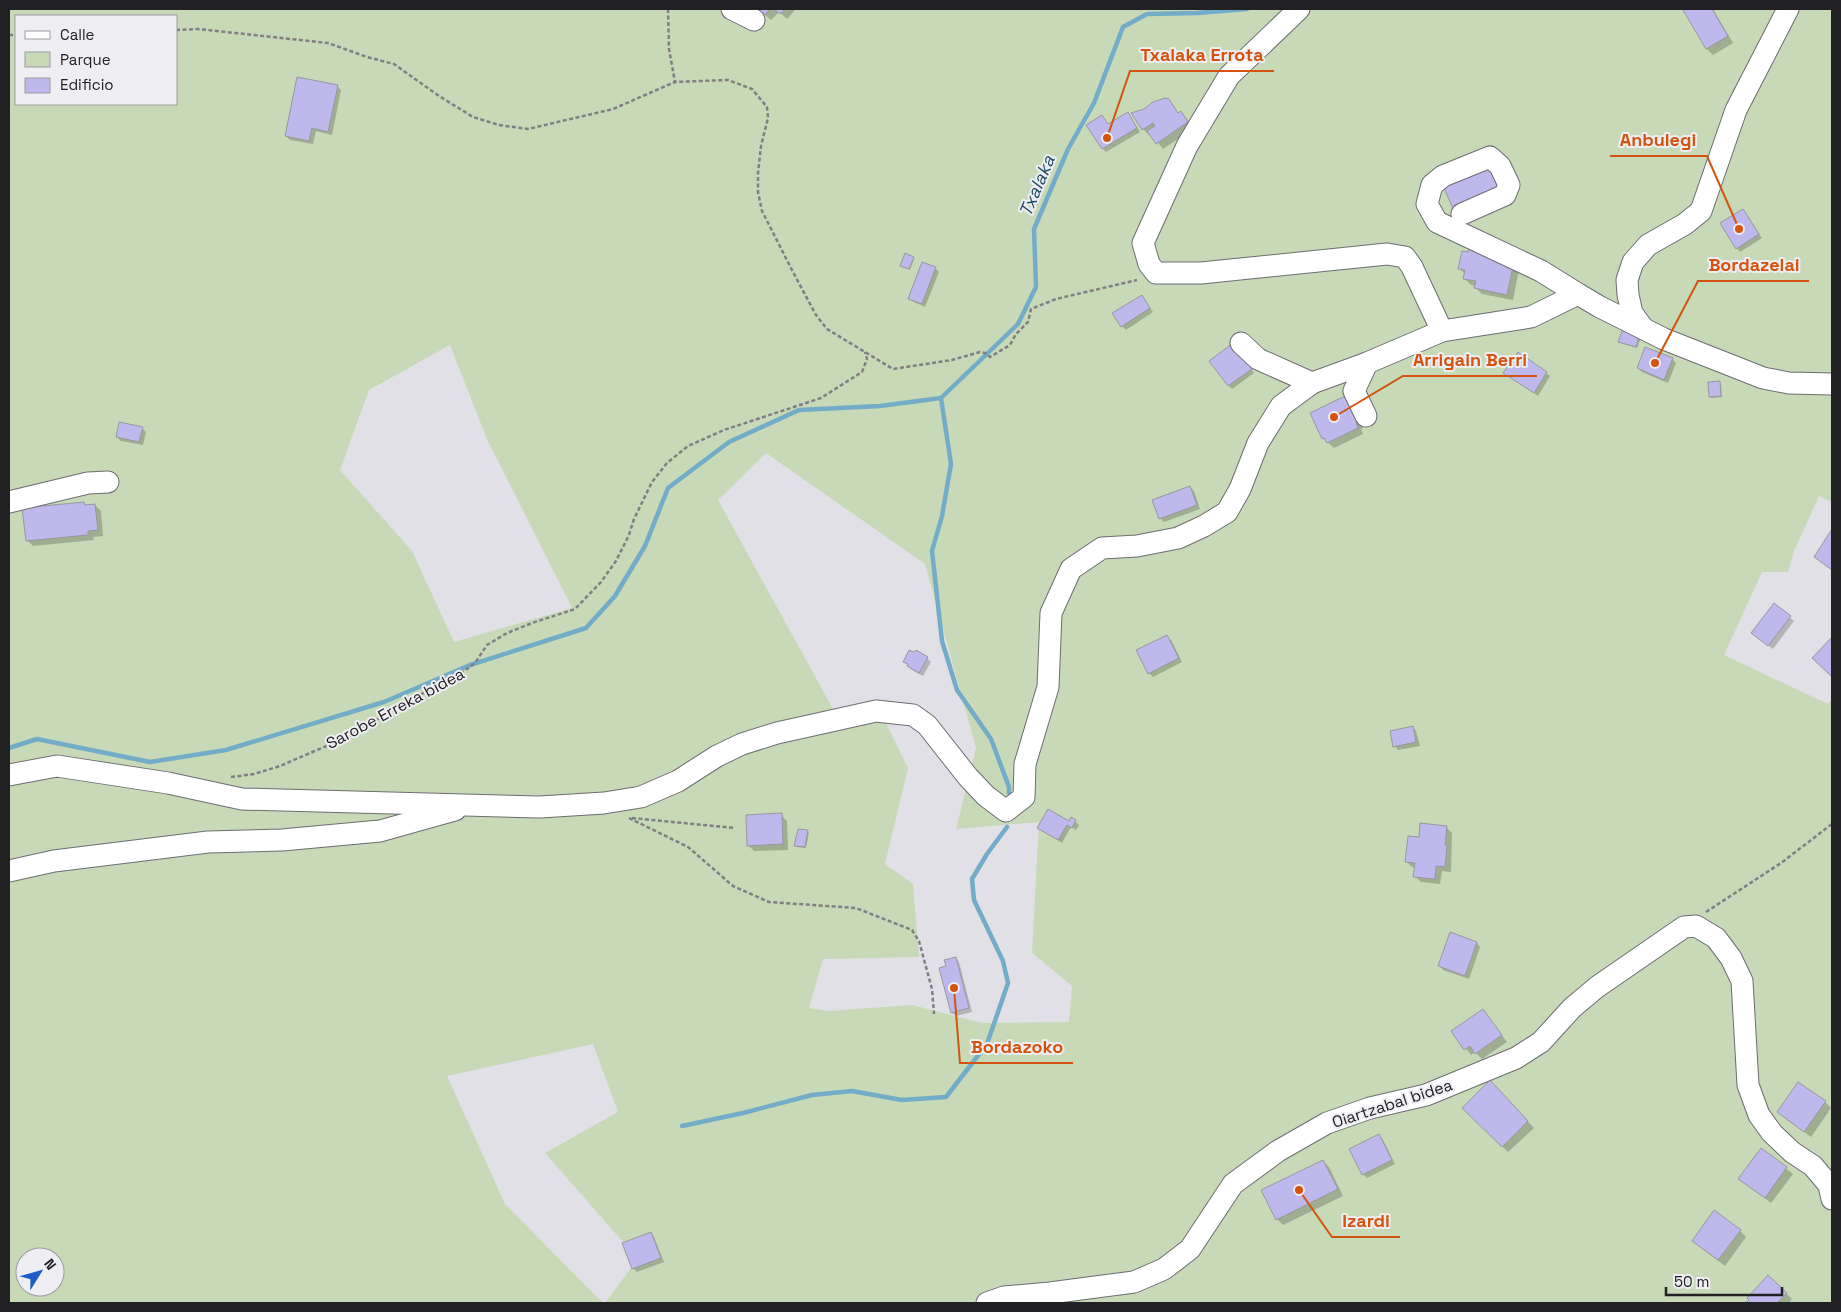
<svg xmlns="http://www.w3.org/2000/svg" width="1841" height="1312" viewBox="0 0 1841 1312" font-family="'Space Grotesk',sans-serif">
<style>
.green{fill:#c7d9b6;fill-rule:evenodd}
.shadow{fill:#0003}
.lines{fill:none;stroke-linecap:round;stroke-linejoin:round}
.stream{stroke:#72acc8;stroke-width:4.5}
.building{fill:#beb8ec;stroke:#98989d}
.minor-casing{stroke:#6d6d72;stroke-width:23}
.path{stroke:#807f83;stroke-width:2.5;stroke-dasharray:4 2.5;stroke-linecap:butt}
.minor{stroke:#fff;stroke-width:21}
.labels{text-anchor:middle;stroke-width:4;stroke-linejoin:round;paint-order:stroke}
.street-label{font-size:16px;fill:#212123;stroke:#eeeef3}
.water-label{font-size:18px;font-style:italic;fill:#1c4b60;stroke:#eeeef3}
.leader{fill:none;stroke:#d4530e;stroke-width:2}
.callout-dot{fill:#d4530e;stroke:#eeeef3;stroke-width:2}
.callout-label{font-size:18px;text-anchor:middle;font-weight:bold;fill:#d4530e;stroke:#eeeef3;stroke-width:4;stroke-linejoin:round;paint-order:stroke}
</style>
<rect width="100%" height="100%" fill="#e1e0e6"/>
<path class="green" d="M9 9H1832V502L1819 496 1794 551 1788 572H1762L1724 655 1828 704 1832 699V1303H605L638 1259 545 1153 618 1112 593 1044 447 1076 505 1204 603 1303H9ZM16 16H176V104H16ZM450 345 487 439 572 608 454 642 412 551 340 470 369 390ZM766 453 925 564 976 748 956 829 1039 822 1032 953 1072 986 1069 1022 982 1023 912 1005 829 1011 809 1008 823 959 919 957 913 884 885 864 908 768 883 717 833 709 718 500ZM25 1257H55V1287H25Z"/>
<g class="shadow">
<path d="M758 9H793L795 10 787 19 779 12 771 20Z"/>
<path d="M1688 9H1713L1733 43 1713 55 1707 49 1685 11Z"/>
<path d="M337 86 341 90 332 135 316 131 313 144 290 140 286 136Z"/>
<path d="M1168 100 1179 114 1181 113 1187 119 1193 129 1163 149 1151 134 1149 135 1143 129Z"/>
<path d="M1102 116 1109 125 1131 118 1140 132 1106 152 1103 149Z"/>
<path d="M1743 210 1762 238 1740 252 1737 248Z"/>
<path d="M1482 253 1519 269 1513 300 1482 294 1476 288V286L1471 285 1465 279 1466 275 1460 269Z"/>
<path d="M913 258 914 259 910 270 903 267Z"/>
<path d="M935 268 939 272 925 307 914 302 910 299Z"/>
<path d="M1142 296 1153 312 1126 330 1122 326Z"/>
<path d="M1641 337 1637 348 1621 343Z"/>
<path d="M1236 349 1254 373 1232 389 1228 385Z"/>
<path d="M1518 353 1550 376 1538 396 1509 376Z"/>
<path d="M1672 359 1676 363 1668 383 1642 372 1638 368Z"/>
<path d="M1720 383 1721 384 1722 397 1711 398 1710 396Z"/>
<path d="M1351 403 1363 428 1361 429 1363 434 1334 448 1323 438Z"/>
<path d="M142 428 146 432 143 445 121 441 117 437Z"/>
<path d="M1190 487 1194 491 1200 509 1164 522 1160 518Z"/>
<path d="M84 503 87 506 95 505 101 511 103 536 93 537 94 540 33 546 27 540Z"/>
<path d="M1774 605 1794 621 1773 649 1757 637Z"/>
<path d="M1167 636 1171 640 1182 662 1153 677 1149 673Z"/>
<path d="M927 658 931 662 923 676 912 670 904 661Z"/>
<path d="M1413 727 1416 731 1420 746 1398 750 1395 746Z"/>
<path d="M781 815 787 821 788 850 754 851 748 845Z"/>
<path d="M1071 818 1079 825 1076 830 1071 827 1062 843 1039 828 1069 822Z"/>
<path d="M1446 827 1452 833 1451 872 1442 871 1440 884 1421 882 1415 876 1416 868 1412 867 1406 861 1420 838Z"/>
<path d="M807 832 809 833 806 848 797 847 796 845Z"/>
<path d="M1451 934 1477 943 1480 947 1469 979 1443 970 1440 966Z"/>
<path d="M956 958 959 962 972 1012 956 1016 952 1013 948 967Z"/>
<path d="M1483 1010 1507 1042 1482 1059 1475 1052 1471 1055 1453 1032Z"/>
<path d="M1490 1082 1534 1128 1508 1152 1464 1108Z"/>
<path d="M1825 1102 1831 1108 1811 1137 1778 1112Z"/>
<path d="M1379 1136 1383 1140 1395 1164 1367 1178 1363 1174Z"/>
<path d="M1762 1150 1793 1174 1771 1203 1740 1179Z"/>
<path d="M1323 1161 1329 1167 1343 1196 1283 1225 1277 1219Z"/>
<path d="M1740 1231 1746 1237 1725 1266 1693 1241Z"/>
<path d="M651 1234 654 1237 664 1262 637 1272 633 1268Z"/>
<path d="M1768 1276 1792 1299 1789 1303H1747Z"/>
</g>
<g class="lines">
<g class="stream">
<path d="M941 398 951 464 942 516 932 551 942 641 957 690 991 739 1009 787V793"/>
<path d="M9 748 37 739 150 762 226 750 384 702 470 665 586 628 615 596 645 546 668 488 729 442 799 410 880 406 941 398 1018 324 1036 287 1034 229 1068 149 1094 103 1123 27 1147 14 1197 13 1247 9"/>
<path d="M682 1126 743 1113 812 1095 852 1091 902 1100 946 1097 987 1044 1008 983 1003 961 974 900 972 879 987 854 1007 827"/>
</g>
</g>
<g class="building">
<path d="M757 9H770L765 15Z"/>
<path d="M774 9H785L780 14Z"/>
<path d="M1686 9H1712L1728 36 1706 49 1683 10Z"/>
<path d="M297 77 338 85 328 132 312 128 309 141 285 136Z"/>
<path d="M1165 98 1169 99 1178 113 1181 111 1188 122 1156 144 1147 131 1155 126 1153 123 1142 130 1131 113 1144 109 1153 102Z"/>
<path d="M1128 112 1137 128 1102 149 1086 125 1102 115 1108 124Z"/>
<path d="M1487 162 1499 187 1453 209 1442 183Z"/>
<path d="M1743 209 1759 234 1736 249 1720 223Z"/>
<path d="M1469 249 1483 252 1482 256 1514 262 1507 295 1474 288 1476 281 1463 279 1465 270 1458 269 1462 251 1468 252Z"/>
<path d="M905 253 914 257 909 269 900 266Z"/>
<path d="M922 262 936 267 922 304 908 299Z"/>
<path d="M1142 295 1150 308 1121 327 1112 313Z"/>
<path d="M1623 329 1640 334 1636 347 1618 342Z"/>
<path d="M1233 343 1252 369 1228 386 1209 361Z"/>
<path d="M1645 347 1673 358 1664 380 1637 368Z"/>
<path d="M1518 352 1547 372 1534 393 1503 373Z"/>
<path d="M1720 381 1721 396 1709 397 1708 382Z"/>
<path d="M1345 396 1358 421 1356 422 1358 428 1327 443 1324 438 1322 439 1310 413Z"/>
<path d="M119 422 143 427 139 442 116 437Z"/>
<path d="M1190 486 1197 505 1159 519 1152 500Z"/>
<path d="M84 502 85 505 95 504 98 530 88 531V535L26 541 22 508Z"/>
<path d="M1832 529V570L1814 557Z"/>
<path d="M1774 603 1791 616 1768 646 1751 633Z"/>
<path d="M1167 635 1179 658 1148 674 1136 650Z"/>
<path d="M1832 637V674L1831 676 1812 658Z"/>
<path d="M909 650 914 652 916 650 928 657 919 673 907 666 908 664 903 662Z"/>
<path d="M1413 726 1416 742 1393 747 1390 731Z"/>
<path d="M1048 809 1069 821 1071 817 1076 820 1072 828 1067 825 1058 840 1037 828Z"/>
<path d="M782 813 783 844 747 846 746 815Z"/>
<path d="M1420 823 1447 826 1445 845 1447 846 1445 867 1436 866 1435 879 1413 877 1415 863 1405 862 1408 836 1419 837Z"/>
<path d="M798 829 808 830 805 847 794 846Z"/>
<path d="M1450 932 1477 942 1465 976 1438 966Z"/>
<path d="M956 957 969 1008 951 1013 939 968 946 966 944 960Z"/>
<path d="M1483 1009 1502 1035 1475 1054 1470 1046 1464 1050 1451 1031Z"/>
<path d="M1490 1080 1528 1121 1502 1147 1462 1108Z"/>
<path d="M1798 1082 1826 1101 1804 1132 1777 1112Z"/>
<path d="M1379 1134 1392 1160 1362 1175 1349 1149Z"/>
<path d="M1761 1148 1787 1167 1765 1198 1738 1179Z"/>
<path d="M1323 1160 1338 1189 1276 1220 1261 1190Z"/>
<path d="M1714 1210 1741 1230 1718 1260 1692 1241Z"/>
<path d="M651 1232 661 1258 632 1269 622 1243Z"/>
<path d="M1768 1275 1787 1293 1777 1303H1745L1749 1300 1747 1298Z"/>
</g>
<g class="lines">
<g class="minor-casing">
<g id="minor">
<path d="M732 9 754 20"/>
<path d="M1299 9 1229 76 1187 146 1143 243 1149 264 1156 273H1201L1387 254 1405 257 1412 267 1442 331"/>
<path d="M1462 214 1505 195 1509 185 1500 166 1490 157 1443 176 1432 185 1427 204 1437 222 1541 271 1578 294"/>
<path d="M1643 328 1632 313 1628 295 1627 280 1633 262 1648 245 1685 224 1701 211 1736 110 1788 9"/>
<path d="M1241 343 1258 359 1312 383"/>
<path d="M1366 416 1354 391 1367 363"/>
<path d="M9 502 88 483 108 482"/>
<path d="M9 775 57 766 168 783 242 799 540 807 604 803 641 797 678 781 717 756 742 744 777 733 876 711 913 715 927 725 968 777 986 796 1006 811 1024 797 1025 764 1048 687 1051 613 1071 569 1102 548 1137 546 1178 538 1204 526 1227 512 1240 489 1258 443 1281 406 1312 383 1367 363 1442 331 1531 317 1578 294 1600 307 1664 339 1763 378 1789 383 1832 384"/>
<path d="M9 871 54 861 208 842 282 840 380 831 455 810"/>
<path d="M987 1303 1004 1297 1050 1293 1134 1282 1164 1269 1190 1249 1233 1184 1278 1151 1327 1123 1370 1108 1426 1095 1516 1058 1541 1042 1572 1008 1597 987 1684 927 1696 926 1716 938 1731 958 1742 981 1748 1085 1759 1115 1772 1133 1792 1152 1813 1166 1829 1185 1832 1199"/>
</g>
</g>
<g class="path">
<path d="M668 9 669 49 675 82"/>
<path d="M176 30 198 29 328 43 367 57 394 64 439 96 473 117 499 125 528 129 613 109 675 82 728 80 752 89 767 107 768 118 761 146 758 173V192L762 211 793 272 816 315 827 329 893 369 952 360 980 352 985 353 990 357 1010 345 1016 334 1028 322 1031 309 1056 299 1137 280"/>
<path d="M9 35H16"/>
<path d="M231 777 254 774 280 766 352 735 406 702 451 679 470 667 475 663 487 645 507 633 532 623 575 609 601 582 616 561 629 535 634 519 652 482 667 463 688 446 724 430 821 398 862 372 867 359 865 352"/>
<path d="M629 818 688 847 733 886 769 902 856 908 912 930 919 941 932 989 934 1014"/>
<path d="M632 818 735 828"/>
<path d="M1706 912 1781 863 1832 824"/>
</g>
<use href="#minor" class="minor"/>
</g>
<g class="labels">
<g class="street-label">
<text transform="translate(395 708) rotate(-28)" y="6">Sarobe Erreka bidea</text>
<text transform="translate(1392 1103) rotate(-18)" y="6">Oiartzabal bidea</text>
</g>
<g class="water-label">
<text transform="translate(1037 186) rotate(-67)" y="6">Txalaka</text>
</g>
</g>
<path class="leader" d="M1107 138L1130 71H1274M1739 229L1707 156H1610M1655 363L1698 281H1809M1334 417L1403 376H1537M954 988L960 1063H1073M1299 1190L1332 1237H1400"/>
<g class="callout-dot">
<circle cx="1107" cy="138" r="5"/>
<circle cx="1739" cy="229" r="5"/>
<circle cx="1655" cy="363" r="5"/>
<circle cx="1334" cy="417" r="5"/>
<circle cx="954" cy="988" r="5"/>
<circle cx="1299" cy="1190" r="5"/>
</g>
<g class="callout-label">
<text x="1202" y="61">Txalaka Errota</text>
<text x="1658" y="146">Anbulegi</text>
<text x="1754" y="271">Bordazelai</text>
<text x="1470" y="366">Arrigain Berri</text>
<text x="1017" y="1053">Bordazoko</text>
<text x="1366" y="1227">Izardi</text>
</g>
<rect width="1841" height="1312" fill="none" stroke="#212123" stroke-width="20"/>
<rect x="15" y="15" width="162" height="90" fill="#eeeef3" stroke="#9c9ca0"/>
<rect x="25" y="31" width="25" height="8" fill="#ffffff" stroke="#9c9ca0"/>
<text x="60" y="40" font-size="15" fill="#212123">Calle</text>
<rect x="25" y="52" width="25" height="15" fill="#c7d9b6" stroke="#9c9ca0"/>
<text x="60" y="65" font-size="15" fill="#212123">Parque</text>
<rect x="25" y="78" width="25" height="15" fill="#beb8ec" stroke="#9c9ca0"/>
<text x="60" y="90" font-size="15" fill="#212123">Edificio</text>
<g transform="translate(40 1272) rotate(53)"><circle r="24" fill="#eeeef3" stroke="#9c9ca0"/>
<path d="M0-4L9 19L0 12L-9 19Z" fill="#1e5cc8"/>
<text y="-8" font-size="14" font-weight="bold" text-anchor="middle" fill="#212123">N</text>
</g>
<path d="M1666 1287v8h116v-8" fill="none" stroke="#212123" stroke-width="2.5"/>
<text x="1674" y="1287" font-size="15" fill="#212123" stroke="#eeeef3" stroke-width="4" paint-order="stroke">50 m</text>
</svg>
